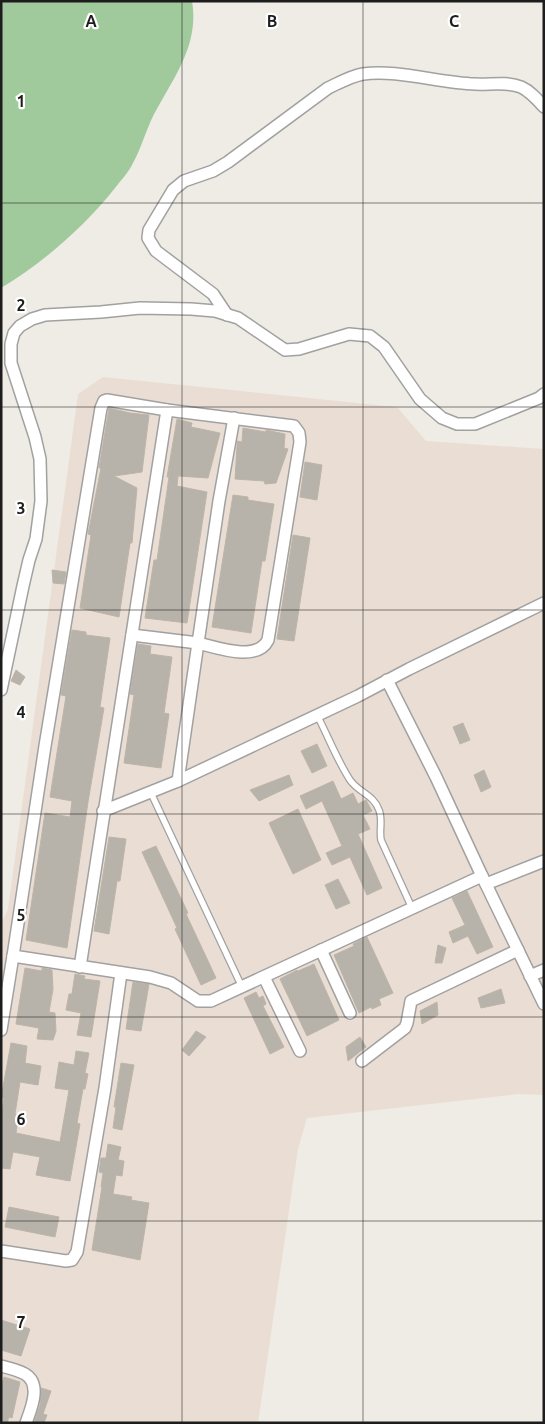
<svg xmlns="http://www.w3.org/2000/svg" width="545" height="1424" viewBox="0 0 545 1424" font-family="Ubuntu,sans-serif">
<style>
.military{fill:#eaded4}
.forest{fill:#a1ca9c}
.building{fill:#b7b2aa;stroke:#beb5a7}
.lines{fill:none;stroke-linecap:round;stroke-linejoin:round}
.service-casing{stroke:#a1a1a1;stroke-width:8}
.minor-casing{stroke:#a1a1a1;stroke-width:14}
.service{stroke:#fff;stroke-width:5.5}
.minor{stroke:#fff;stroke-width:11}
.grid{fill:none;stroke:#1d1d1d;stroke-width:1;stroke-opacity:0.55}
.grid-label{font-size:16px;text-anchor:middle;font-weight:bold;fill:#1d1d1d;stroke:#fff;stroke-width:4.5;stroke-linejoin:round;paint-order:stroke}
</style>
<rect width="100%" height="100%" fill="#eeece4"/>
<path class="military" d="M103 377 397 407 426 441 544 449V1095L518 1094 307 1118 298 1149 258 1423H1V924L8 909 78 394Z"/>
<path class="forest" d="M1 1H192C199 42 177 73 158 107 147 125 143 145 133 163 129 172 121 180 115 188 84 227 44 262 1 288Z"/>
<g class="building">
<path d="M109 408 130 413 149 415 142 472 114 476 137 488 132 543H130L119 617 80 608 91 535 88 534 101 468H99Z"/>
<path d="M177 419 192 423 191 427 220 433 208 478 178 476 177 486 207 492 187 623 145 618 154 560H157L169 477H167Z"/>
<path d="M243 428 266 432V430L285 434 284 448 288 449 276 483 265 484 264 481 235 479 237 446V441L242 442Z"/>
<path d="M305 462 322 465 317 500 300 497Z"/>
<path d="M233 495 248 497V500L274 504 265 561H262L251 633 212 627Z"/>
<path d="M293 535 310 538 294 641 277 639Z"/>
<path d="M52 570 66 572 64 584 53 583Z"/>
<path d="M72 630 86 632V635L110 638 100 707 104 708 88 802 67 948 26 940 45 813 70 817 72 801 50 797 66 696 61 695Z"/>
<path d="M138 644 151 646 150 654 172 657 164 713 169 714 161 768 124 763 134 695 130 694Z"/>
<path d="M16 670 25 677 20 685 11 681Z"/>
<path d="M463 723 470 740 460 744 453 727Z"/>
<path d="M317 744 327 766 312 773 301 751Z"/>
<path d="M484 770 491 787 481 792 474 775Z"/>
<path d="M289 775 293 785 259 801 250 790Z"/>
<path d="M333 781 341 799 353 793 358 804 366 800 372 811 363 815 370 829 358 834 382 888 367 895 350 857 332 865 326 853 342 846 322 801 306 809 300 796Z"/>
<path d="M298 809 321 860 293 874 269 823Z"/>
<path d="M109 837 126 839 120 881H117L109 934 94 931Z"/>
<path d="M156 846 188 913 186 914 216 978 201 985 175 929 177 928 142 852Z"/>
<path d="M338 879 350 903 336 909 325 885Z"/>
<path d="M467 891 493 947 477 954 468 936 453 943 449 932 465 925 452 898Z"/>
<path d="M367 937 393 993 379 999 381 1005 372 1009 371 1007 359 1013 334 955 354 946 353 944Z"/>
<path d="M438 945 446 948 442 963H435Z"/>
<path d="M314 964 339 1020 307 1036 280 979 297 970 298 971Z"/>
<path d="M25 968 42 971V968L52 970 53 989 49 1012 55 1013 56 1031 53 1040 37 1039 39 1028 16 1024Z"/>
<path d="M75 974 85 976 84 979 100 981 91 1037 77 1035 81 1013 66 1010 69 994H72Z"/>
<path d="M133 982 149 984 141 1031 126 1029Z"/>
<path d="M501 989 505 1003 481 1008 478 998Z"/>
<path d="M256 992 259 998 263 996 266 1004 263 1006 284 1047 270 1054 244 998Z"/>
<path d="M437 1002 438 1015 422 1024 420 1011Z"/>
<path d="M196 1031 206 1037 189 1056 182 1050Z"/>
<path d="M360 1037 366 1047 348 1061 346 1047Z"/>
<path d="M11 1043 27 1046 25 1063 41 1066 38 1085 20 1082 15 1114 19 1115 16 1133 60 1142 69 1090 55 1088 59 1062 74 1065 76 1051 89 1053 85 1073 88 1074 85 1089H83L77 1123 80 1124 70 1181 36 1175 40 1157 13 1152 10 1169 1 1168V1117L4 1098H1Z"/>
<path d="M121 1063 134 1065 122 1130 113 1128 116 1107H114Z"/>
<path d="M108 1144 121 1147 118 1160 124 1161 122 1176 116 1175 113 1194 132 1197 131 1200 149 1203 140 1260 92 1250 102 1187H101L103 1173 99 1172 101 1158H106Z"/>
<path d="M9 1207 59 1217 55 1237 5 1227Z"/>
<path d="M1 1320 30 1329 21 1356 1 1350Z"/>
<path d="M4 1377 20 1382 12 1418 9 1417 7 1423H1V1387Z"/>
<path d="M41 1388 51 1391 43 1414 47 1415 44 1423H34L40 1405Z"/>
</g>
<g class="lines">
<g class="service-casing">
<g id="service">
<path d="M317 715C328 736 337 760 350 780 358 792 374 795 379 810 383 820 379 829 381 840L412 908"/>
<path d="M151 793 242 987"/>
</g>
</g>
<g class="minor-casing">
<g id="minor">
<path d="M227 315 213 294 156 251 148 238 149 230 173 190 184 181 213 171 228 162 328 88C339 83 351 76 363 74 396 69 440 83 475 84 490 85 506 81 521 87 530 91 537 99 544 107"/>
<path d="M132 635 198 643 219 501 234 418"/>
<path d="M387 680 436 777 482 876"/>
<path d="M1 690 23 586 29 560 36 539 41 501 40 459 35 437 11 363V344L14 333 20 326 32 319 45 315 101 312 140 308 191 309 215 311 238 318 285 350 299 349 349 334 370 336 384 347 420 399 442 418 457 424H475L539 398 544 394"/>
<path d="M178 781 198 643C218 648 257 662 268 640L300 442 299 433 294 426 167 410 107 400 104 401 101 408 45 746 13 956 150 977 171 983 198 1001H211L482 876 544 1004"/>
<path d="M103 811 178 781 358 696 409 669 544 603"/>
<path d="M486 884 544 861"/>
<path d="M321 950 350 1013"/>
<path d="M80 967 167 410"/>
<path d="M530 976 544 970"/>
<path d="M264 977 300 1051"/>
<path d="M1 1030 13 956"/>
<path d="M362 1061 405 1028 407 1023 411 1001 518 950"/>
<path d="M1 1251 66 1261 72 1260 77 1252 105 1088 121 973"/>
<path d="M1 1366C9 1368 18 1370 25 1374 42 1384 31 1409 26 1423"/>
</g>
</g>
<use href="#service" class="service"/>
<use href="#minor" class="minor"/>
</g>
<path class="grid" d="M182 1V1423M363 1V1423M1 203H544M1 407H544M1 610H544M1 814H544M1 1017H544M1 1221H544"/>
<g class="grid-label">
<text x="91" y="27">A</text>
<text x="272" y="27">B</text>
<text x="454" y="27">C</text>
<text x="21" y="107">1</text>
<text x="21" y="311">2</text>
<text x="21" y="514">3</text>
<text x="21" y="718">4</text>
<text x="21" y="921">5</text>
<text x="21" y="1125">6</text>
<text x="21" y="1328">7</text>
</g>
<rect width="545" height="1424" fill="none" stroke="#1d1d1d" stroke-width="5"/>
</svg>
